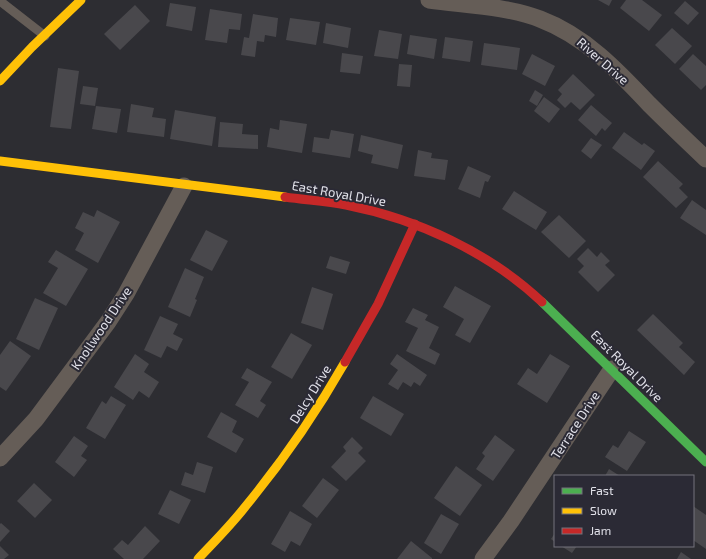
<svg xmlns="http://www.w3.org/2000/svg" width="706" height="559" viewBox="0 0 706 559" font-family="'Exo 2',sans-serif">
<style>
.building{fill:#49484c}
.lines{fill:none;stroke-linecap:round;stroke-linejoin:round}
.lane{stroke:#655d57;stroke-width:9}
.street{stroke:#655d57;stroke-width:17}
.fast{stroke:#4caf50;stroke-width:9}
.slow{stroke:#ffc107;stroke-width:9}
.jam{stroke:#c62828;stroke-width:9}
.labels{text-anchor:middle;stroke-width:4;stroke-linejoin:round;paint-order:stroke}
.street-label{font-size:13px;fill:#e1e1e9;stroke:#2b2a35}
</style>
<rect width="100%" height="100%" fill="#2d2d32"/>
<g class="building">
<path d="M598 0H612L609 6Z"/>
<path d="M626 0H642L662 15 649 31 620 8Z"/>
<path d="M685 1 699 13 688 25 674 13Z"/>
<path d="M170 3 196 7 192 31 166 26Z"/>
<path d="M135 5 150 21 120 50 104 34Z"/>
<path d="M210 9 242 14 240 30 229 29 227 43 205 40Z"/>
<path d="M253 14 278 18 276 37 265 35 264 42 257 41 255 57 241 55 244 37 249 38Z"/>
<path d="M290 18 320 22 316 45 286 40Z"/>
<path d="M326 23 351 28 348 48 323 43Z"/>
<path d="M672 28 692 46 675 64 655 45Z"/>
<path d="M379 30 402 34 398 59 374 56Z"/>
<path d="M410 35 437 39 434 59 407 54Z"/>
<path d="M445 37 473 41 470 62 442 58Z"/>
<path d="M484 43 520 48 517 70 481 65Z"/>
<path d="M342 53 363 56 360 74 340 72Z"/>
<path d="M532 54 555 66 545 86 522 74Z"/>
<path d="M693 54 706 66V85L701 90 679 69Z"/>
<path d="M399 64 412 65 410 87 397 86Z"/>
<path d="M58 68 79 71 71 129 50 127Z"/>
<path d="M573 74 595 95 580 110 571 102 565 108 557 100 562 94 558 90Z"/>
<path d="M83 86 98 88 95 106 80 104Z"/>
<path d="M535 90 543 95 537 106 529 101Z"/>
<path d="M544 97 560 109 549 123 534 111Z"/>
<path d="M131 104 154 108 152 117 166 119 164 137 127 132Z"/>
<path d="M591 105 612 123 605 131 602 128 596 136 578 120Z"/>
<path d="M96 106 121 109 117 133 92 129Z"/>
<path d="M175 110 216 117 212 146 170 139Z"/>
<path d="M280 120 307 124 302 153 267 147 270 128 279 130Z"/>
<path d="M220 122 243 124 242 134 258 135V149L218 147Z"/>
<path d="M331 130 354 134 350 158 312 152 314 137 329 139Z"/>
<path d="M624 132 642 145 644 143 655 151 641 170 612 148Z"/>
<path d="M361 135 403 145 398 169 371 163 373 155 358 151Z"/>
<path d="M591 138 602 145 591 159 581 151Z"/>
<path d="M418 150 432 153 431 158 448 160 445 180 414 176Z"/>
<path d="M658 161 683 184 679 188 688 197 676 208 643 177Z"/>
<path d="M468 166 491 176 488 182 485 181 480 198 458 189Z"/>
<path d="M514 191 547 212 536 230 502 209Z"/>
<path d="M692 200 706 210V235L680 218Z"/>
<path d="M97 210 120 222 98 263 75 250 84 233 75 228 83 212 94 217Z"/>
<path d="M559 215 586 241 569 258 541 232Z"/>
<path d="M206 230 228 241 212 271 190 260Z"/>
<path d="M588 248 597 257 601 252 610 261 605 265 615 275 598 292 578 272 584 266 577 259Z"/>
<path d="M56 250 88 269 66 306 43 293 58 268 48 262Z"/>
<path d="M330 256 350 262 346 274 326 268Z"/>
<path d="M185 268 204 277 195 299 197 300 190 317 168 307Z"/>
<path d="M455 286 491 306 470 343 455 335 464 319 443 307Z"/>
<path d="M312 287 333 294 323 330 301 323Z"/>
<path d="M35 298 58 308 39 350 16 339Z"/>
<path d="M413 308 428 315 425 320 439 327 429 348 440 354 435 365 406 351 418 328 405 322Z"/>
<path d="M653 314 683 343 679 347 695 362 684 375 637 330Z"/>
<path d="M160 316 178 324 173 334 183 339 177 351 167 346 161 358 144 350Z"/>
<path d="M291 333 312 345 292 379 271 367Z"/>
<path d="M10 341 31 356 6 391 0 387V355Z"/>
<path d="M135 354 149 364 144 372 159 382 149 398 139 391 133 400 114 387Z"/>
<path d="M397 354 427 375 420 386 414 382 411 387 403 382 398 390 388 384 398 370 390 364Z"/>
<path d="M550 354 570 366 547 403 517 384 528 368 537 374Z"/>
<path d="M247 368 272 382 260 401 266 405 258 418 235 405 249 382 241 378Z"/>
<path d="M111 396 126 405 105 439 86 428 102 401 106 404Z"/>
<path d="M373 396 404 414 391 436 360 418Z"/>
<path d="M221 412 237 421 232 432 244 439 236 453 207 437Z"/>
<path d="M629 431 646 442 627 471 605 457 613 445 618 448Z"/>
<path d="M495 435 515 450 493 481 476 469 485 456 482 453Z"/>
<path d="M74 436 88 446 81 456 87 460 74 477 55 462Z"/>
<path d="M352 437 363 448 358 453 366 461 346 481 331 467 346 451 343 447Z"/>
<path d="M197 462 213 467 205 493 181 485 185 472 193 475Z"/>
<path d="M456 466 482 485 460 516 434 498Z"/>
<path d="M609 469 620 476H605Z"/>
<path d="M323 478 339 490 317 518 302 506Z"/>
<path d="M34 483 52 500 35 518 17 501Z"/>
<path d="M170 490 191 500 179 524 158 514Z"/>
<path d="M693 506 706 515V549L693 540Z"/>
<path d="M290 511 312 524 300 546 291 541 285 552 271 544Z"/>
<path d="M441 514 459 524 441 554 424 543Z"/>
<path d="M1 523 10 531 0 542V524Z"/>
<path d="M145 526 160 541 143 559H124L113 549 122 540 128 545Z"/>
<path d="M555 533V542L551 539Z"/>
<path d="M411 541 432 558V559H397Z"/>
<path d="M0 546 9 555 4 559H0Z"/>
<path d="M561 546H577L572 553Z"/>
<path d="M681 552 691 559H677Z"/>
</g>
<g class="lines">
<path class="lane" d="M0 1 45 36"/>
<g class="street">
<path d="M429 0C464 5 507 6 540 19 585 36 617 70 649 104 668 123 687 141 706 159"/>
<path d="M0 458 36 419 108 322 126 294 184 186"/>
<path d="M483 559 511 521 612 369"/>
</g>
<path class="fast" d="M542 302 706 462"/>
<g class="slow">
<path d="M0 81 32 47 81 0"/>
<path d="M0 161 285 197"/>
<path d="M198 559C214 542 231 525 245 507 282 462 316 413 345 362"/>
</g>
<g class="jam">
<path d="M285 197C305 200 326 201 346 205 417 219 489 252 542 302"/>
<path d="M345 362 378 304 415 224"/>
</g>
</g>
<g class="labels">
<g class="street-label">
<text transform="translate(603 61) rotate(41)" y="5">River Drive</text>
<text transform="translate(339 193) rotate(10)" y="5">East Royal Drive</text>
<text transform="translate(101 328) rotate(-56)" y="5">Knollwood Drive</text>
<text transform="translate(627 366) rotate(45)" y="5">East Royal Drive</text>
<text transform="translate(310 394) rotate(-58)" y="5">Delcy Drive</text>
<text transform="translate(575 425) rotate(-57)" y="5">Terrace Drive</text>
</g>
</g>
<rect x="554" y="475" width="140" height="72" fill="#2b2a35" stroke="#74737d"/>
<rect x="562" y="488" width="20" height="6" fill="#4caf50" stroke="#74737d"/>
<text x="590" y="495" font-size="12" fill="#e1e1e9">Fast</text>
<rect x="562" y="508" width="20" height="6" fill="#ffc107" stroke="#74737d"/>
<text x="590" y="515" font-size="12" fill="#e1e1e9">Slow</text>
<rect x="562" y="528" width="20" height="6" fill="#c62828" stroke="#74737d"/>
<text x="590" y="535" font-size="12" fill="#e1e1e9">Jam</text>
</svg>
